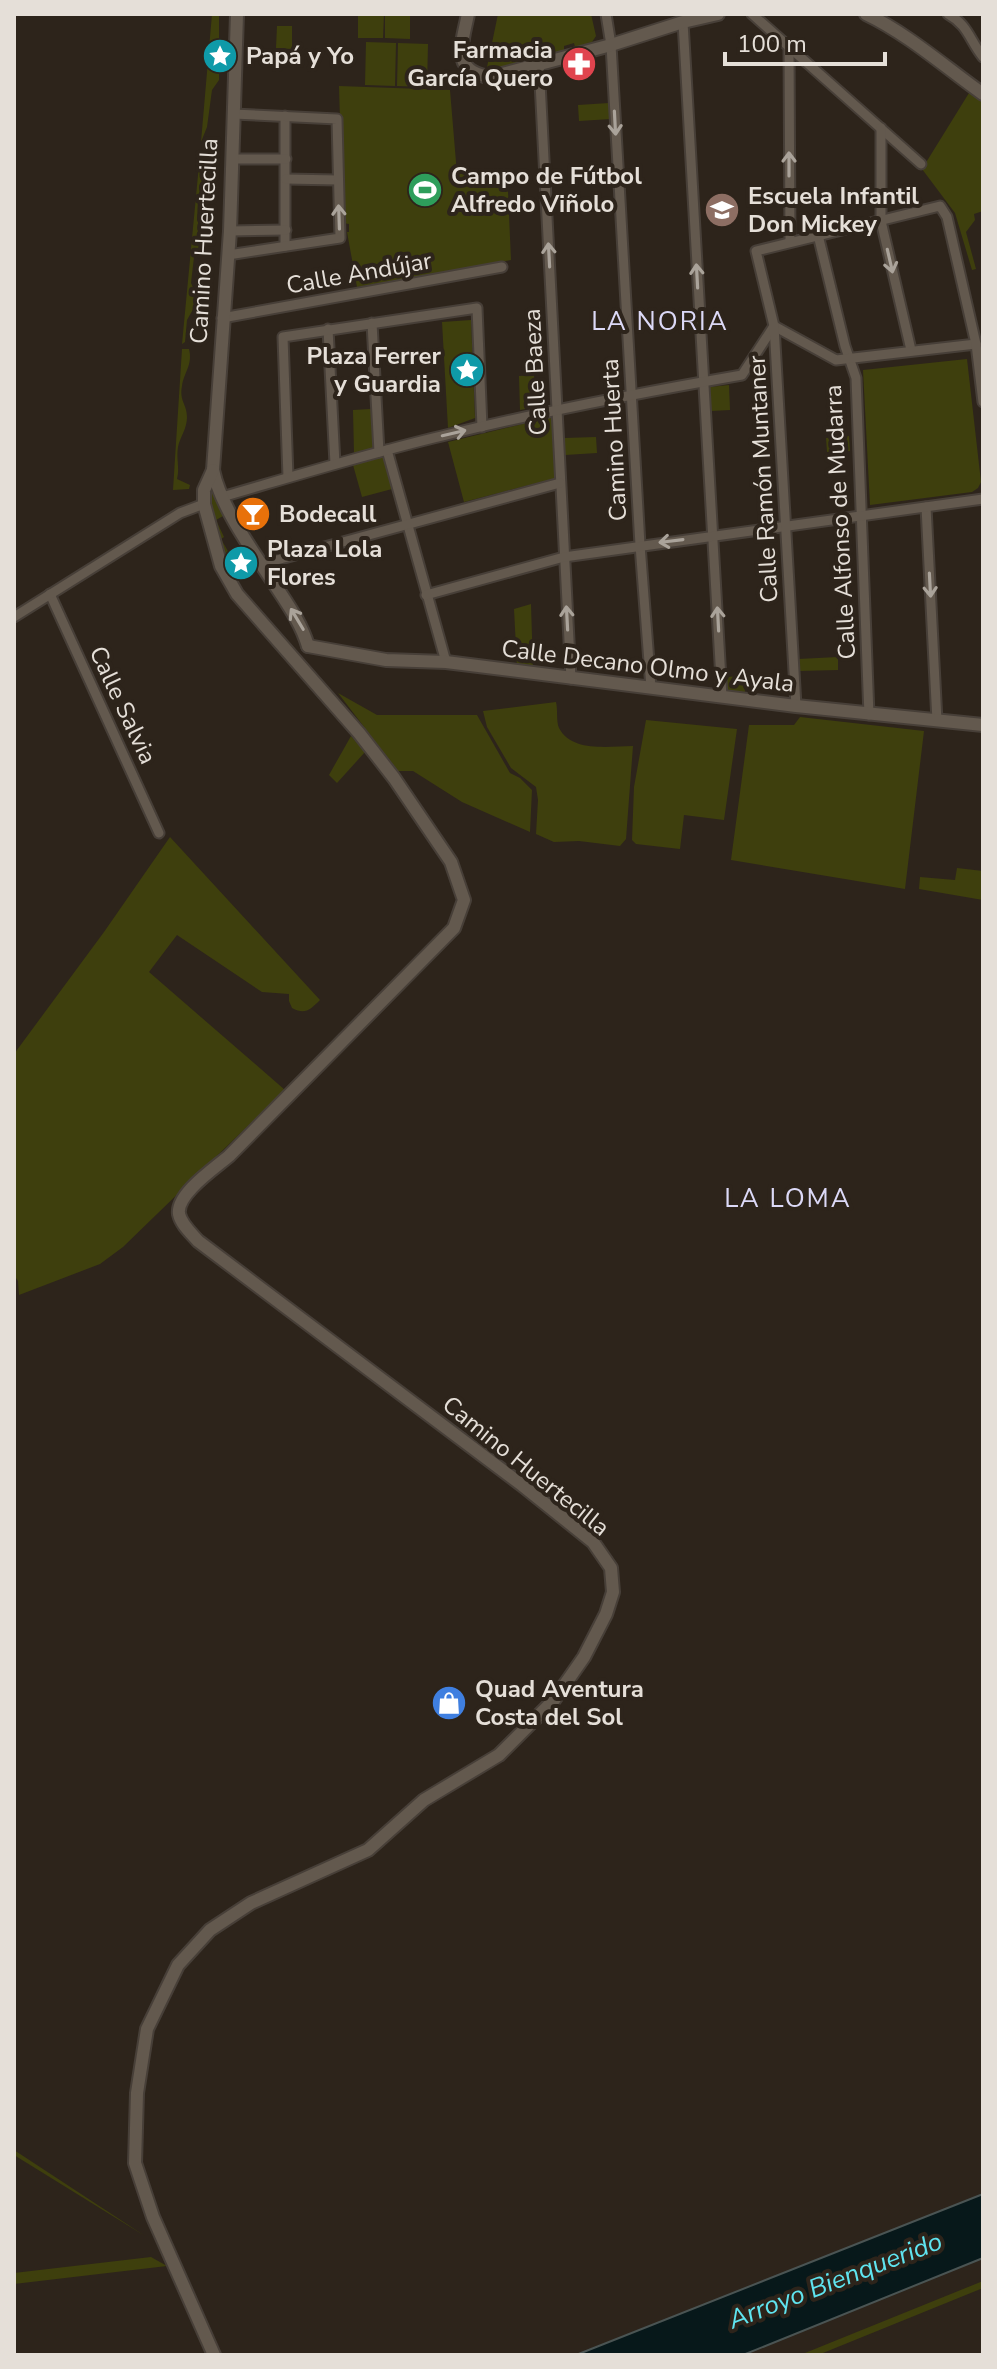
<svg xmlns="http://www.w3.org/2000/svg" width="997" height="2369" viewBox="0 0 997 2369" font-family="'Nunito Sans',sans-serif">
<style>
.green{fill:#3e3f0d;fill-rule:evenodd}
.water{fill:#07181a;stroke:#4a5453;stroke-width:2}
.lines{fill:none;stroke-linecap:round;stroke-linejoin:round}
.minor-casing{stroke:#473f38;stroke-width:13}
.tertiary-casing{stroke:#473f38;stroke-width:16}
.minor{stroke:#63594e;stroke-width:9}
.tertiary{stroke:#63594e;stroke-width:12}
.oneway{stroke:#aaa39a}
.labels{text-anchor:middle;stroke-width:8;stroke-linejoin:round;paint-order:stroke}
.poi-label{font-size:24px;font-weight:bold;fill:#e5dfd8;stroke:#2d241b;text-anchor:start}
.street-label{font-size:24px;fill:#e5dfd8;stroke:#2d241b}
.neighbourhood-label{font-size:26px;letter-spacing:2px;fill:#dcd9f7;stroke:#2d241b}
.water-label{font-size:26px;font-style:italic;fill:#5fe4ef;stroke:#2d241b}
</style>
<rect width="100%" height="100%" fill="#2d241b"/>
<g class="green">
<path d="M212 14H219V80L212 90 207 127 201 142Z"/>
<path d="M358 14H384L383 38H358Z"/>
<path d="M385 14H410V39L385 38Z"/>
<path d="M498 14H591L596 36 592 42 575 47 574 43 564 46V50L486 72Z"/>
<path d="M277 26H292V49L276 48Z"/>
<path d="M366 42 396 43 395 86 365 85Z"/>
<path d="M398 43 428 44 427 87 397 86Z"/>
<path d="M339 86 450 90 457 174 507 169 511 260 357 287 347 232H349V224L343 223Z"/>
<path d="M969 93 983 102V211L974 214 975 220 966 232 976 269 972 270 955 213 922 169Z"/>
<path d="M609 103 611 119 579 121 578 105Z"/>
<path d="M200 154 204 171V187L198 199 197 220 202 232 201 245 194 257 191 283 195 292 196 304 187 320 185 342 182 344Z"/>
<path d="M471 320 475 418 448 428 442 322Z"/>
<path d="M182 349H189C193 365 184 372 182 386 179 401 187 404 187 417 187 429 180 437 178 447 176 459 180 468 177 479L190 485 189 489 173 490Z"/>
<path d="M967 359 981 482 978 488 972 492 870 505 863 370Z"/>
<path d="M534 375 536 407 520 410 519 376Z"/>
<path d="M729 385 730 410 711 411 710 387Z"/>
<path d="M371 409 373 448 354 453 353 410Z"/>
<path d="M552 417 556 478 464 502 448 442Z"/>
<path d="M849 436 850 451 827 452 826 438Z"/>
<path d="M596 437 597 453 565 455 564 438Z"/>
<path d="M384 457 392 489 362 497 353 465Z"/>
<path d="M210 486 249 553C245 567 235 568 225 561L213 520V510H211ZM223 516 245 554 233 560 221 539 224 537 216 520Z"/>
<path d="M531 604 533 669 517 667 514 609Z"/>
<path d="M838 657V670L798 671V659Z"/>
<path d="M744 676 745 693 725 691V677Z"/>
<path d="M338 693 377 715H477L510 773 520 778 532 790 530 832 462 802 413 771H398Z"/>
<path d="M556 702C558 710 556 721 559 728 572 753 610 746 633 746L626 839 620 846 579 841 554 842 536 834 538 800 536 787 511 768 487 727 483 711Z"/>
<path d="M800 717 924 731 905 889 731 860 749 725H794Z"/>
<path d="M646 720 737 729 724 820 684 815 680 849 636 844 632 840 634 787Z"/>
<path d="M351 736 365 752 337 783 329 775Z"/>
<path d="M170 837 320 1000C310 1010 305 1015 292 1008L289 1001V994L262 992 177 935 149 972 285 1090 123 1247 100 1264 19 1295 18 1281 14 1275V1054L104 932Z"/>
<path d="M957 868 983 871V900L919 889 920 877 955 880Z"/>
<path d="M14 2150 145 2236 14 2155Z"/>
<path d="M151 2257 167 2266 14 2284V2273Z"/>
<path d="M983 2281V2288L818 2355H800Z"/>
</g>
<path class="water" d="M983 2194V2258L743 2355H576Z"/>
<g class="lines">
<g class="minor-casing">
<g id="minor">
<path d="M606 14 611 45 640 545 651 688"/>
<path d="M752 14 921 164"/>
<path d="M948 14C968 25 969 39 983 57"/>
<path d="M683 22 722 697"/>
<path d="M789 47 790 242"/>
<path d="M539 63 571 679"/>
<path d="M285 116V246"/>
<path d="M881 128V221L911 350"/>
<path d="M232 159H286"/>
<path d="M286 179 338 180"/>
<path d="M230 231 286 230"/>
<path d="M818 235 845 346 856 378 869 715"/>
<path d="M228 255 340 238 337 119 233 114"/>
<path d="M222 318 502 267"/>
<path d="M372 323 379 452"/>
<path d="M774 326 836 360 976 344"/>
<path d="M328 329 335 464"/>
<path d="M387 450 446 662"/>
<path d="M288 477 283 337 477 308 482 427"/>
<path d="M222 497C298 475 373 452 450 434 546 411 644 392 742 375L774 326"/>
<path d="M926 507 937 721"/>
<path d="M262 564 560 483"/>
<path d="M50 594 159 833"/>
<path d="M426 595 564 557 983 499"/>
<path d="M14 617 180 513 204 504"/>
<path d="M796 706 774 326 756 251 940 206 947 217 976 344 983 402"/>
</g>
</g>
<g class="tertiary-casing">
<g id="tertiary">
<path d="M237 14 230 231 213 470C221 509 257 557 279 591 291 609 302 626 308 646"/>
<path d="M468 14C462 44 450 72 491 77L611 45 683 22 718 14"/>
<path d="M866 14C908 34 945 67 983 94"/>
<path d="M213 470 204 490V504L221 566 237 594 359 733 394 778 451 862 464 900 454 928 229 1156C215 1168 176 1194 179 1214 181 1224 191 1233 198 1241L522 1485 593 1542 611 1568 613 1592 606 1614 584 1657 554 1700 499 1755 424 1800 368 1850 251 1903 210 1930 178 1965 147 2029 137 2093 135 2163 153 2217 214 2355"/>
<path d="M308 646 386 660 446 662 796 706 983 725"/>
</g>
</g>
<use href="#minor" class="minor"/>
<use href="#tertiary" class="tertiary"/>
</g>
<defs><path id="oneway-shaft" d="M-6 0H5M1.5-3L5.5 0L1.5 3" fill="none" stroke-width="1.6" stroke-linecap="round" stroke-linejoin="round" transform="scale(2)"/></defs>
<g class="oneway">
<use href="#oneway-shaft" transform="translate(615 123) rotate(87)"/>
<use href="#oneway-shaft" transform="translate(789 164) rotate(-90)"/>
<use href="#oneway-shaft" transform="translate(339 217) rotate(-92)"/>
<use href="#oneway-shaft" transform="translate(549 255) rotate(-93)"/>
<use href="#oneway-shaft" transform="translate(890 261) rotate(77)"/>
<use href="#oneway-shaft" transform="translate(697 276) rotate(-93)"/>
<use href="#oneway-shaft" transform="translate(454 433) rotate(-13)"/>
<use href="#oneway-shaft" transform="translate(671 541) rotate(173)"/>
<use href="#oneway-shaft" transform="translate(930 585) rotate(87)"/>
<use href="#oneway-shaft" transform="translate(567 618) rotate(-93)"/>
<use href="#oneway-shaft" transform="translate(297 619) rotate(-121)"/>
<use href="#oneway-shaft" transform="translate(718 619) rotate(-93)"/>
</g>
<defs>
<g id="sight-disc" transform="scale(1.8)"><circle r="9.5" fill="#0f9aa8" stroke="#2d241b"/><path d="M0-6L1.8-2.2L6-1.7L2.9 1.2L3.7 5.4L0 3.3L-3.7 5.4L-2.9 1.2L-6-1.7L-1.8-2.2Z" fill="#fff"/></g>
<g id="pharmacy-disc" transform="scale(1.8)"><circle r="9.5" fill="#e0444e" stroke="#2d241b"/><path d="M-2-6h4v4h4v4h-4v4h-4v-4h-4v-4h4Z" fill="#fff"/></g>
<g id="stadium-disc" transform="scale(1.8)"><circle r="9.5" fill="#2e9e5b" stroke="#2d241b"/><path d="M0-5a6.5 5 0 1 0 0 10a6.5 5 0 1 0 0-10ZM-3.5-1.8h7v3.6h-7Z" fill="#fff"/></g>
<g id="school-disc" transform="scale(1.8)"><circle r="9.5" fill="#8d6e63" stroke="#2d241b"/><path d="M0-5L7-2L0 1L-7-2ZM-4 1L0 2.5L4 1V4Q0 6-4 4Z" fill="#fff"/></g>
<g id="bar-disc" transform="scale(1.8)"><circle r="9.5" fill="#e8710a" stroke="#2d241b"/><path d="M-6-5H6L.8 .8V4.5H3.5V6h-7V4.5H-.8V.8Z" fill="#fff"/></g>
<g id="shop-disc" transform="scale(1.8)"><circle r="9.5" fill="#3f7fe0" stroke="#2d241b"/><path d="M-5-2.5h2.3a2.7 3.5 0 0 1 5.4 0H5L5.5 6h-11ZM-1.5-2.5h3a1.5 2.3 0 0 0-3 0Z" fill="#fff"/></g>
</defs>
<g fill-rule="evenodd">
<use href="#sight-disc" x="220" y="56"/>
<use href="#pharmacy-disc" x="579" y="64"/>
<use href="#stadium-disc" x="425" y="190"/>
<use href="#school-disc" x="722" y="210"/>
<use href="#sight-disc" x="467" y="370"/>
<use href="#bar-disc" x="253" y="514"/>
<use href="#sight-disc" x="241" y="563"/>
<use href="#shop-disc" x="449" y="1703"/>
</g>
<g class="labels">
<g class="poi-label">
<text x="553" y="58" text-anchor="end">Farmacia<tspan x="553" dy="28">García Quero</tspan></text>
<text x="246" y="64">Papá y Yo</text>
<text x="451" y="184">Campo de Fútbol<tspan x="451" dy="28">Alfredo Viñolo</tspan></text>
<text x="748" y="204">Escuela Infantil<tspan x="748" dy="28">Don Mickey</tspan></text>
<text x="441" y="364" text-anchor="end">Plaza Ferrer<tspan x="441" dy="28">y Guardia</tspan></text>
<text x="279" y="522">Bodecall</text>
<text x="267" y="557">Plaza Lola<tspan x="267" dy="28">Flores</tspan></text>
<text x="475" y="1697">Quad Aventura<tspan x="475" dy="28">Costa del Sol</tspan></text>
</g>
<g class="street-label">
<text transform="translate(204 241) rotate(-87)" y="8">Camino Huertecilla</text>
<text transform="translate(359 273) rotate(-10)" y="8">Calle Andújar</text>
<text transform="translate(535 372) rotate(-93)" y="8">Calle Baeza</text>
<text transform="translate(614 440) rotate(-93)" y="8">Camino Huerta</text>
<text transform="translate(763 479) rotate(-93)" y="8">Calle Ramón Muntaner</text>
<text transform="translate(840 522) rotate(-93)" y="8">Calle Alfonso de Mudarra</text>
<text transform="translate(648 666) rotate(7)" y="8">Calle Decano Olmo y Ayala</text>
<text transform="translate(123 705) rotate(65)" y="8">Calle Salvia</text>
<text transform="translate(526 1466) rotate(39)" y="8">Camino Huertecilla</text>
</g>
<g class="neighbourhood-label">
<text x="660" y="330">LA NORIA</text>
<text x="788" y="1207">LA LOMA</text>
</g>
<g class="water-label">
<text transform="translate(835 2280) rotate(-21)" y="9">Arroyo Bienquerido</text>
</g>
</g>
<rect width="997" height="2369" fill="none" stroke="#e5dfd8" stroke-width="32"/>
<path d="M725 52v12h160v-12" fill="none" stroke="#e5dfd8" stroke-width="4"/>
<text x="737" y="52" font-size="24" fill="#e5dfd8" stroke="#2d241b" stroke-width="6" paint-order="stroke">100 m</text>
</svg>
